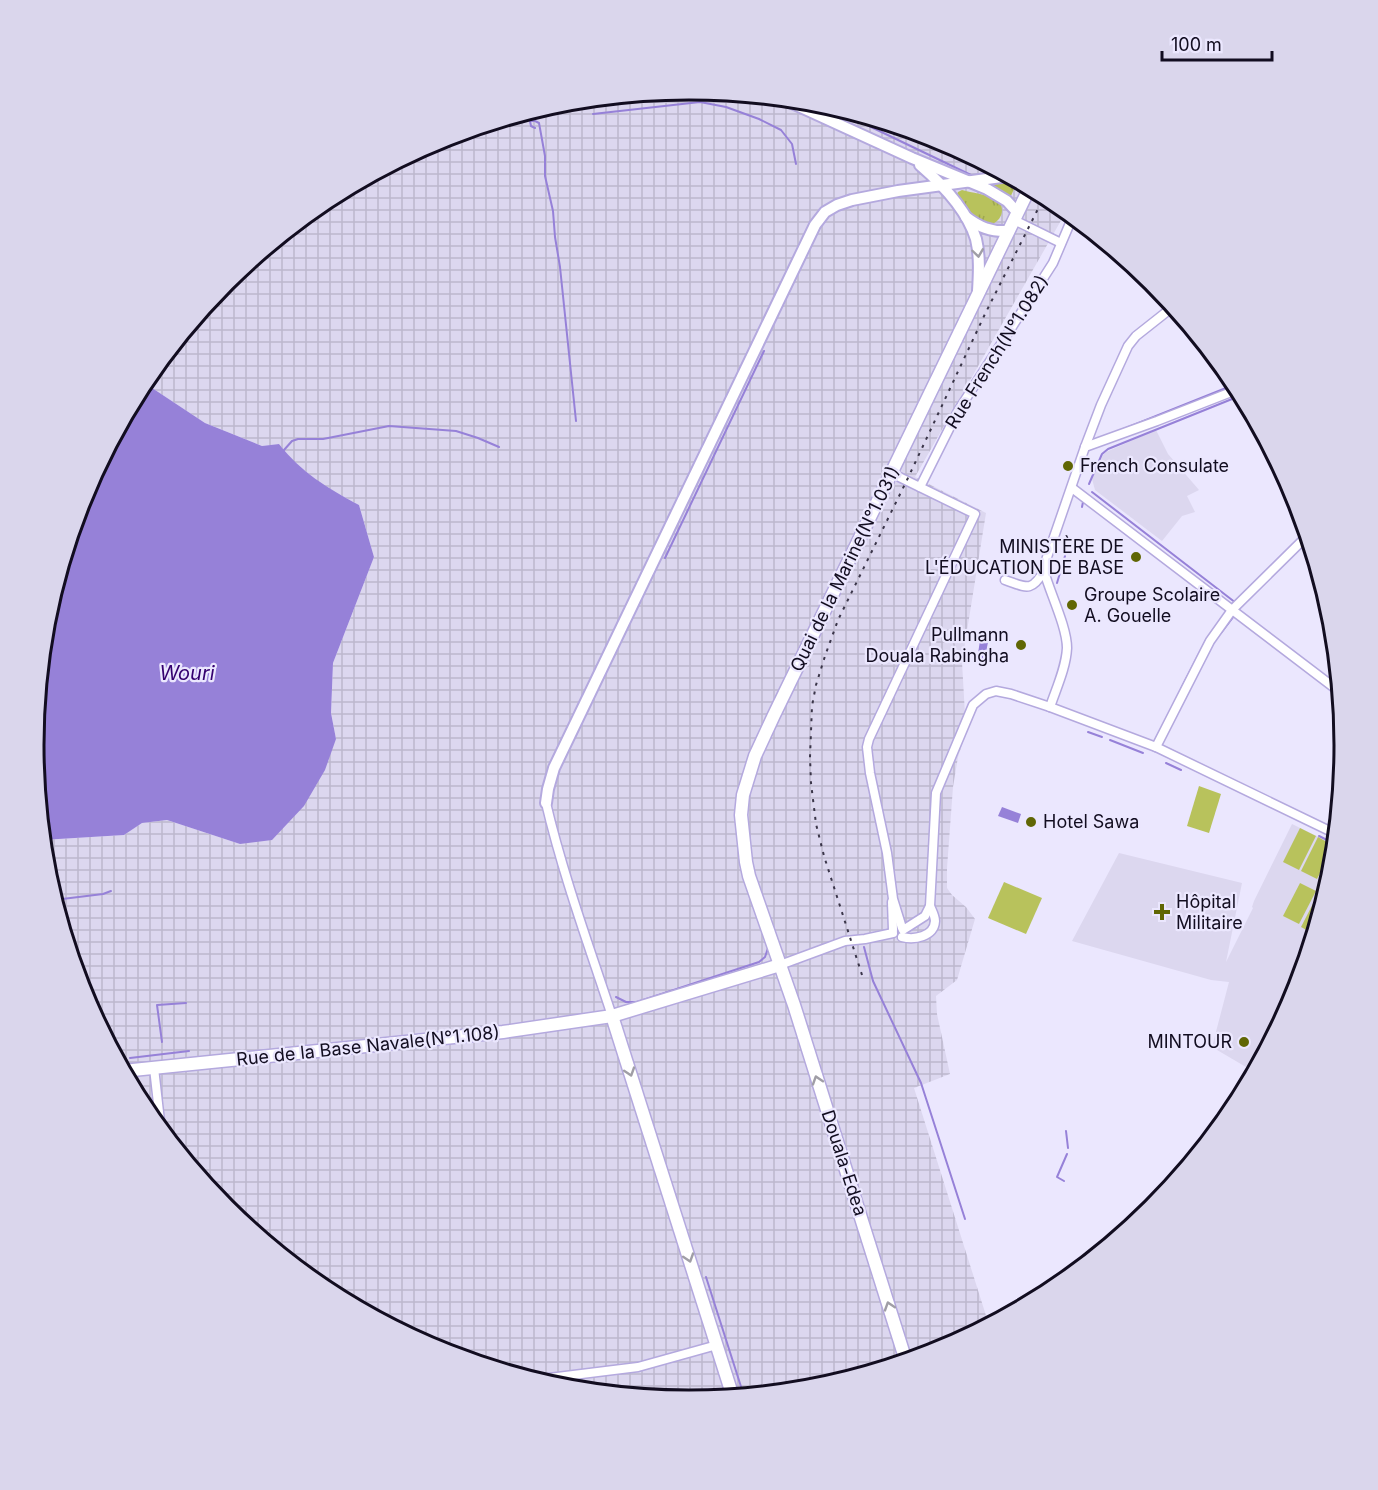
<svg xmlns="http://www.w3.org/2000/svg" width="1378" height="1490" viewBox="0 0 1378 1490" font-family="Inter,sans-serif">
<style>
.built{fill:#dcd7ef}
.industrial{fill:url(#industrial-grid)}
.grass{fill:url(#grass-tufts)}
.pitch{fill:#b8c25c}
.water{fill:#9681d8}
.lines{fill:none;stroke-linecap:round;stroke-linejoin:round}
.stream{stroke:#9681d8;stroke-width:2}
.minor-casing{stroke:#b4a9de;stroke-width:11}
.tertiary-casing{stroke:#b4a9de;stroke-width:14}
.secondary-casing{stroke:#b4a9de;stroke-width:15}
.minor{stroke:#fff;stroke-width:8}
.tertiary{stroke:#fff;stroke-width:10}
.secondary{stroke:#fff;stroke-width:12}
.rail{stroke:#3a3549;stroke-width:2;stroke-dasharray:3 6;stroke-linecap:butt}
.oneway{stroke:#a09ea6}
.poi-dot{fill:#606604;stroke:#ebe7fe;stroke-width:2}
.labels{text-anchor:middle;stroke-width:4.5;stroke-linejoin:round;paint-order:stroke}
.street-label{font-size:18px;fill:#120d20;stroke:#ebe7fe}
.poi-label{font-size:18px;fill:#120d20;stroke:#ebe7fe;text-anchor:start}
.water-label{font-size:20px;font-style:italic;fill:#34006f;stroke:#ebe7fe}
.rim{fill:none;stroke:#120d20;stroke-width:3}
</style>
<defs>
<pattern id="industrial-grid" width="8" height="8" patternUnits="userSpaceOnUse" patternTransform="scale(1.5)"><rect width="8" height="8" fill="#dcd7ef"/><path d="M0 4h8M4 0v8" fill="none" stroke="#bcb7cd"/></pattern>
<pattern id="grass-tufts" width="24" height="20" patternUnits="userSpaceOnUse" patternTransform="scale(1.5)"><rect width="24" height="20" fill="#b8c25c"/><path d="M3 7l-1-3M5 7V3M7 7l1-3M15 17l-1-3M17 17v-4M19 17l1-3" fill="none" stroke="#9da650"/></pattern>
</defs>
<rect width="100%" height="100%" fill="#ebe7fe"/>
<g class="built">
<path d="M1156 430 1168 454 1199 490 1187 496 1195 512 1182 516 1162 541 1095 490 1092 479 1103 455 1106 452Z"/>
<path d="M1292 824 1335 845 1332 873 1295 996 1255 1070 1246 1067 1212 1047 1229 982 1211 980 1072 941 1119 853 1242 883 1226 962 1253 908 1252 907 1254 901Z"/>
</g>
<path class="industrial" d="M689 89 817 102 940 139 1054 200 1067 210 915 477 986 513 962 662 966 732 958 757 953 787 947 868V888L952 895 966 907 975 919 957 980 936 996 937 1014 950 1074 914 1088 989 1325 940 1351 817 1388 689 1401 561 1388 438 1351 324 1290 225 1209 143 1109 83 996 46 873 42 840 124 835 142 823 167 820 240 844 336 739 331 713 333 663 374 557 359 505 322 485 290 458 279 444 262 446 205 423 143 382 225 281 325 199 438 139 561 102Z"/>
<g class="grass">
<path d="M1013 178 1018 180 1010 198 987 184Z"/>
<path d="M962 190C972 193 986 194 995 199 1013 210 993 237 974 218 968 211 962 202 957 194L958 192Z"/>
</g>
<g class="pitch">
<path d="M1199 786 1221 794 1209 833 1187 826Z"/>
<path d="M1300 828 1316 836 1299 870 1283 862Z"/>
<path d="M1318 837 1334 846 1317 879 1301 871Z"/>
<path d="M1334 852 1332 873 1329 885 1320 881Z"/>
<path d="M1004 882 1042 898 1026 934 988 918Z"/>
<path d="M1300 883 1316 891 1299 924 1283 916Z"/>
<path d="M1318 894 1325 897 1314 934 1301 927Z"/>
</g>
<g class="water">
<path d="M143 382 205 423 262 446 279 444C302 473 326 487 359 505L374 557 333 663 331 713 336 739 325 770 304 806 272 840 240 844 167 820 142 823 124 835 42 840 33 745 46 617 83 494Z"/>
<path d="M980 640 988 642 984 663 977 661Z"/>
<path d="M1002 807 1021 814 1018 823 998 816Z"/>
</g>
<g class="lines">
<g class="stream">
<path d="M819 102 973 176"/>
<path d="M593 114 700 102 726 107 759 119 781 130 792 144 796 164"/>
<path d="M535 128 531 126 530 121H535L539 123 545 156V176L553 211 555 237 560 267 576 421"/>
<path d="M1121 430 1236 384"/>
<path d="M284 450 292 441 298 439H323L389 426 456 431 478 438 499 447"/>
<path d="M1089 484 1102 454 1108 449 1242 395"/>
<path d="M1092 492 1236 603"/>
<path d="M1082 507 1083 502 1085 503"/>
<path d="M665 558 764 351"/>
<path d="M1057 583 1065 556"/>
<path d="M1221 633 1234 616"/>
<path d="M1181 689 1206 640"/>
<path d="M1088 732 1102 737"/>
<path d="M1110 740 1143 753"/>
<path d="M1166 763 1181 770"/>
<path d="M1319 836 1335 844"/>
<path d="M54 900 103 894 111 891"/>
<path d="M864 947 873 981 921 1083 965 1219"/>
<path d="M616 997 626 1002H637L759 962 765 957 768 948"/>
<path d="M162 1042 157 1005 186 1003"/>
<path d="M130 1058 189 1051"/>
<path d="M117 1060 123 1059"/>
<path d="M1066 1131 1068 1148"/>
<path d="M1064 1181 1057 1177 1067 1154"/>
<path d="M706 1277 744 1396"/>
</g>
<g class="minor-casing">
<g id="minor">
<path d="M1014 220 1061 243"/>
<path d="M1085 447 1157 421 1239 389"/>
<path d="M891 473 975 514 869 739 867 747 870 773 887 853 893 899 902 928"/>
<path d="M920 487 958 411 1053 263 1073 216"/>
<path d="M1072 488 1340 692"/>
<path d="M1005 580C1026 587 1031 593 1044 571"/>
<path d="M1050 707C1056 689 1066 668 1067 648 1067 627 1050 593 1044 571L1045 563 1085 447 1101 405 1128 346 1136 336 1174 306"/>
<path d="M1156 747 1210 641 1232 610 1308 535"/>
<path d="M546 803C563 875 589 946 612 1016"/>
<path d="M892 902 893 930"/>
<path d="M903 930 925 916 930 906"/>
<path d="M902 937C914 940 934 937 935 921 935 916 932 911 930 906L936 793 973 705 986 694 996 691 1011 694 1050 707 1156 747 1336 834"/>
<path d="M780 965 845 941 865 939 893 933"/>
<path d="M154 1068 161 1130"/>
<path d="M533 1380 638 1367 717 1345"/>
</g>
</g>
<g class="tertiary-casing">
<g id="tertiary">
<path d="M781 98 912 158 987 189 1007 201 1017 212"/>
<path d="M920 165C942 184 967 210 976 239 980 256 979 274 978 291"/>
<path d="M966 217C979 227 991 232 1008 231"/>
<path d="M546 803 548 789 554 768 815 225 825 212 837 205 852 200 898 191 1009 176"/>
</g>
</g>
<g class="secondary-casing">
<g id="secondary">
<path d="M612 1016 733 1397"/>
<path d="M123 1071 503 1032 612 1016 780 965"/>
<path d="M906 1361 794 1005 749 876 746 862 741 815 743 795 755 756 774 715 1030 187"/>
</g>
</g>
<use href="#minor" class="minor"/>
<use href="#tertiary" class="tertiary"/>
<use href="#secondary" class="secondary"/>
<path class="rail" d="M862 975 824 856 816 824 811 783 810 757 812 706 816 685 825 656 838 620 907 480 985 314 1045 195"/>
</g>
<defs><path id="oneway-chevron" d="M-2-3.5L2.5 0L-2 3.5" fill="none" stroke-width="1.6" stroke-linecap="round" stroke-linejoin="round" transform="scale(1.5)"/></defs>
<g class="oneway">
<use href="#oneway-chevron" transform="translate(978 253) rotate(82)"/>
<use href="#oneway-chevron" transform="translate(630 1072) rotate(72)"/>
<use href="#oneway-chevron" transform="translate(817 1080) rotate(-108)"/>
<use href="#oneway-chevron" transform="translate(689 1258) rotate(72)"/>
<use href="#oneway-chevron" transform="translate(889 1306) rotate(-108)"/>
</g>
<g class="poi-dot">
<circle cx="1068" cy="466" r="6"/>
<circle cx="1136" cy="557" r="6"/>
<circle cx="1072" cy="605" r="6"/>
<circle cx="1021" cy="645" r="6"/>
<circle cx="1031" cy="822" r="6"/>
<path d="M1159 903h6v6h6v6h-6v6h-6v-6h-6v-6h6z"/>
<circle cx="1244" cy="1042" r="6"/>
</g>
<g class="labels">
<g class="street-label">
<text transform="translate(997 352) rotate(-58)" y="6">Rue French(N°1.082)</text>
<text transform="translate(845 569) rotate(-64)" y="6">Quai de la Marine(N°1.031)</text>
<text transform="translate(368 1046) rotate(-6)" y="6">Rue de la Base Navale(N°1.108)</text>
<text transform="translate(844 1163) rotate(72)" y="6">Douala-Edea</text>
</g>
<g class="poi-label">
<text x="1080" y="472">French Consulate</text>
<text x="1124" y="553" text-anchor="end">MINISTÈRE DE<tspan x="1124" dy="21">L'ÉDUCATION DE BASE</tspan></text>
<text x="1084" y="601">Groupe Scolaire<tspan x="1084" dy="21">A. Gouelle</tspan></text>
<text x="1009" y="641" text-anchor="end">Pullmann<tspan x="1009" dy="21">Douala Rabingha</tspan></text>
<text x="1043" y="828">Hotel Sawa</text>
<text x="1176" y="908">Hôpital<tspan x="1176" dy="21">Militaire</tspan></text>
<text x="1232" y="1048" text-anchor="end">MINTOUR</text>
</g>
<g class="water-label">
<text x="187" y="680">Wouri</text>
</g>
</g>
<path d="M0 0H1378V1490H0ZM44 745a645 645 0 1 1 1290 0a645 645 0 1 1-1290 0Z" fill="#dad6ec" fill-rule="evenodd"/>
<path class="rim" d="M44 745a645 645 0 1 1 1290 0a645 645 0 1 1-1290 0Z"/>
<path d="M1162 51v9h110v-9" fill="none" stroke="#120d20" stroke-width="3"/>
<text x="1171" y="51" font-size="18" fill="#120d20" stroke="#ebe7fe" stroke-width="4.5" paint-order="stroke">100 m</text>
</svg>
